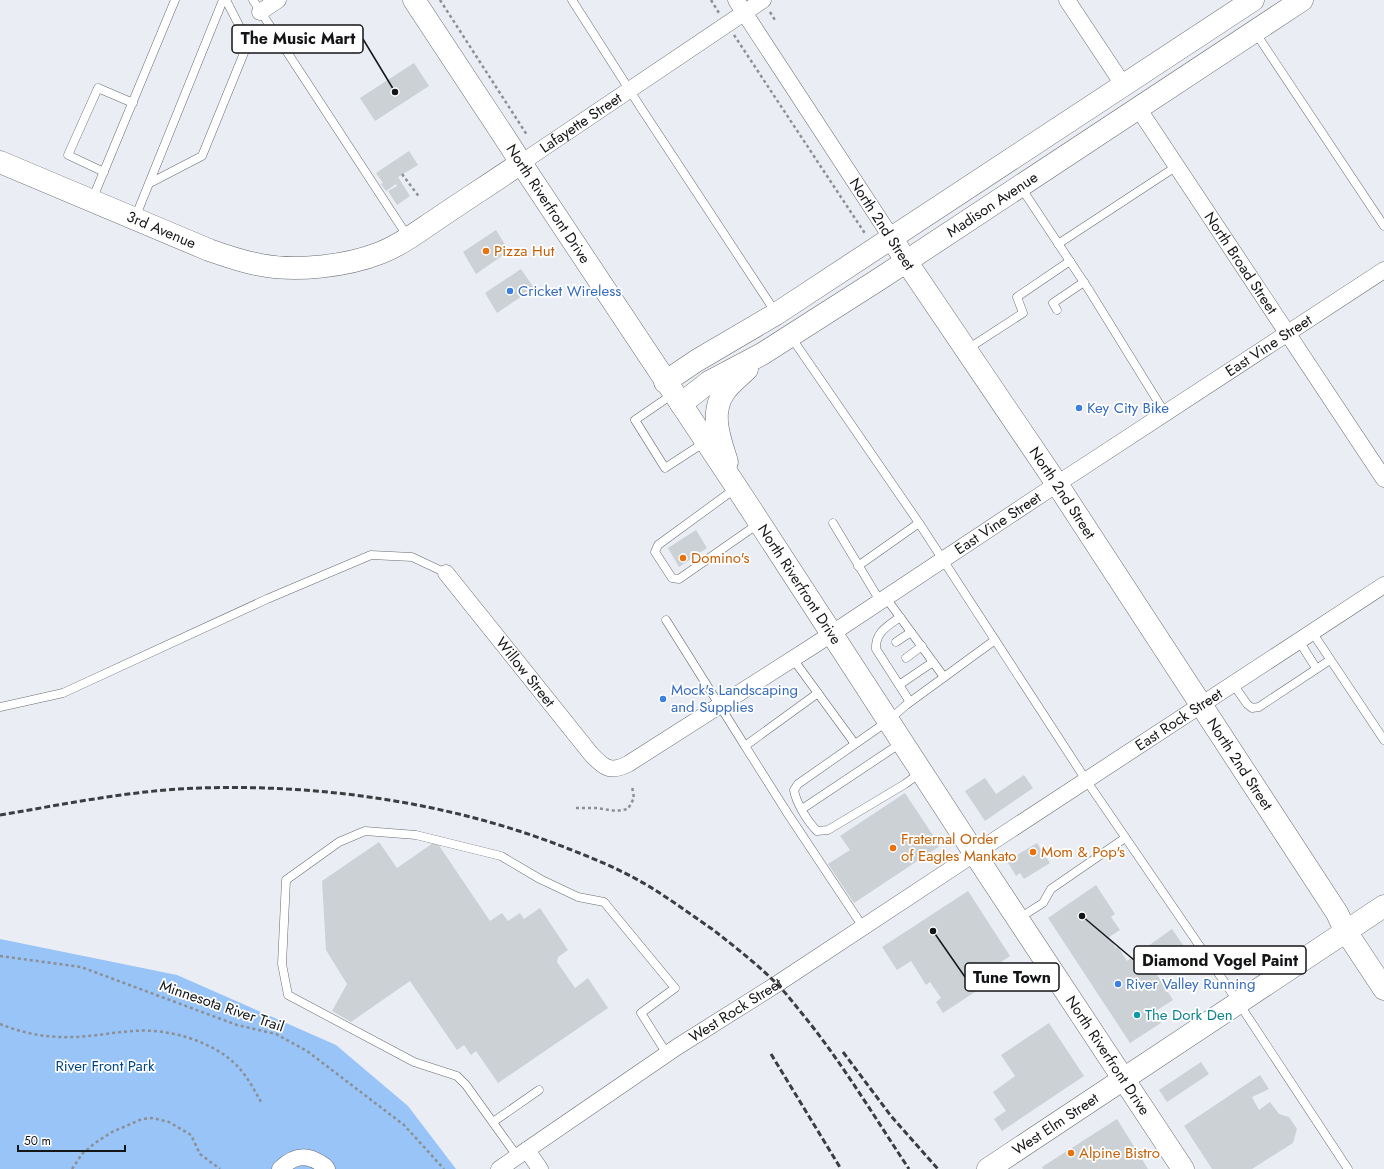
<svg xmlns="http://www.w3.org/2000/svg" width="1384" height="1169" viewBox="0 0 1384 1169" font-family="Jost,sans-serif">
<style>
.green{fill:#98c4f8}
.building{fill:#ccd1d6}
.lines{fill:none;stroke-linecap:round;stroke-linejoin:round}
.lane-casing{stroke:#686d71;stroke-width:9}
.street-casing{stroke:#686d71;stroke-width:17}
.secondary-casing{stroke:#686d71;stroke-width:23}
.path{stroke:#8c8f93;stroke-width:2.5;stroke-dasharray:3 3;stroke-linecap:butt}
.lane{stroke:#fff;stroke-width:8}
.street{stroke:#fff;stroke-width:16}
.secondary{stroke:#fff;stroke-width:22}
.rail{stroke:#3c3d40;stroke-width:3;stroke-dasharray:6 3;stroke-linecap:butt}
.food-dot{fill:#e8710a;stroke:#fff;stroke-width:1.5}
.shop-dot{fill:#3f7fe0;stroke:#fff;stroke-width:1.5}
.culture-dot{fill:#0f9aa8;stroke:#fff;stroke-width:1.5}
.labels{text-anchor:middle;stroke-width:3.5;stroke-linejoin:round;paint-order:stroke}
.street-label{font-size:15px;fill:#141517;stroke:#fff}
.food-label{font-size:15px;fill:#c56008;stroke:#fff;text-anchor:start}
.shop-label{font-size:15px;fill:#366cbe;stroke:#fff;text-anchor:start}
.culture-label{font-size:15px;fill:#0d838f;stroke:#fff;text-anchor:start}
.park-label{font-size:15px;fill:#004786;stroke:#fff}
.leader{fill:none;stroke:#141517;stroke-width:1.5}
.callout-dot{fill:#141517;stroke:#fff;stroke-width:1.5}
.callout{fill:#fff;stroke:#141517;stroke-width:1.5}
.callout-label{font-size:16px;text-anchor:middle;font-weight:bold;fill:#141517}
</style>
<rect width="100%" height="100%" fill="#eaeef4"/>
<path class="green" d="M0 939 177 975 336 1045 408 1106 456 1169H0Z"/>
<g class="building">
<path d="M414 63 429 86 375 121 360 98Z"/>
<path d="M409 151 418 165 398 177 410 196 397 205 388 191 397 186 396 184 386 191 381 184 383 183 376 173Z"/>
<path d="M496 230 509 251 476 274 463 252Z"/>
<path d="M521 269 534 288 497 313 485 293Z"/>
<path d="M696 530 707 548 679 567 668 548Z"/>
<path d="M1024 775 1033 788 985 821 965 791 985 778 996 794Z"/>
<path d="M905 793 940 846 854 903 828 864 850 850 840 836Z"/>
<path d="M436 841 490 921 502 913 508 921 520 913 524 919 540 908 568 950 558 957 557 962 575 988 588 978 608 1008 498 1083 476 1051 471 1055 464 1045 457 1050 410 981 351 1022 332 1011 347 984 326 950 322 881 379 842 397 868Z"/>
<path d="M1037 843 1050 863 1024 879 1020 873 1016 876 1007 861Z"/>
<path d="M1096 885 1115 914 1111 917 1120 930 1109 937 1116 948 1118 947 1127 961 1172 929 1183 945 1185 956 1157 975 1173 1000 1154 1012 1161 1023 1130 1043 1048 918Z"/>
<path d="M968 891 1010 956 1001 962 1007 971 943 1013 936 1002 941 998 930 982 926 985 911 961 897 970 882 947Z"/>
<path d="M1049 1023 1084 1076 1002 1131 994 1119 1006 1111 993 1092 1015 1076 1001 1055Z"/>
<path d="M1201 1062 1209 1074 1167 1102 1159 1090Z"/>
<path d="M1260 1075 1269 1089 1252 1097 1259 1110 1270 1102 1279 1114 1289 1117 1297 1129 1293 1143 1252 1169H1212L1184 1126Z"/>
<path d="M1117 1119 1148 1169H1043L1042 1167Z"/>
</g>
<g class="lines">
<g class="lane-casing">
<g id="lane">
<path d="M253 0 408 237"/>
<path d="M572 0 641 108 776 313"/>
<path d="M1255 32 1384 226"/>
<path d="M104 172 68 155 98 88 133 103"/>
<path d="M150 183 202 156 248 43 226 0"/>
<path d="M1020 186 1089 290 1165 413"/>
<path d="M92 200 175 0"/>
<path d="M135 218 223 0"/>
<path d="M1058 244 1177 166"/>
<path d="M1057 310 1053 303 1084 282"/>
<path d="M791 337 919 523 1086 780 1238 1002 1348 1169"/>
<path d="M966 350 1023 313 1017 297 1070 261"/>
<path d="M673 394 635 420 665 468 705 442"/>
<path d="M736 488 658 545 655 552 672 578 679 579 758 524"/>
<path d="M833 523 880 601"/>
<path d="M858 566 919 523"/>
<path d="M886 598 944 677"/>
<path d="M900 617C888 626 875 632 876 649L910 702"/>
<path d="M666 620 745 746 818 693"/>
<path d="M1312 632 1384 740"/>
<path d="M1299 641 1316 668"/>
<path d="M896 642 911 632"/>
<path d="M906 658 922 646"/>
<path d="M793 659 855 744"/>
<path d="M1233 684 1247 704 1252 708 1259 707 1330 660"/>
<path d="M899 685 933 662"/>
<path d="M0 707 63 693 267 599 371 555 412 557 446 573"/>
<path d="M745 746 788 814 863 927"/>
<path d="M920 773 905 784 828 830 817 831C808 822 796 803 794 790L798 784 888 721 906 705 995 640"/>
<path d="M802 809 901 743"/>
<path d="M1018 919 1043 903 1051 889 1125 838"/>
<path d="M493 1122 539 1090"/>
<path d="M517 1156 466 1085 457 1076 414 1062 288 995 282 964 286 880 339 842 365 831 416 835 501 856 540 879 578 897 604 902 675 988 641 1013 667 1054"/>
</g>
</g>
<g class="street-casing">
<g id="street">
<path d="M736 0 891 237"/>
<path d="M1067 0 1124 86"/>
<path d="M260 12 278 0"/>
<path id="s1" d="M1138 108 1384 479"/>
<path id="s2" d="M521 163 763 0"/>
<path id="s3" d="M446 573 591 754C604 768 610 773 628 764L813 646 1057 484 1384 270"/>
<path d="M527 1150 540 1169"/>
<path d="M280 1169C292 1157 305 1153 320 1163 323 1165 325 1165 327 1169"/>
<path id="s4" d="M499 1169 677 1047 777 984 995 840 1384 585"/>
</g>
</g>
<g class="secondary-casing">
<g id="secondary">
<path id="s5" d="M414 0 509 144 521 163 737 488 988 874 1183 1169"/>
<path id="s6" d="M0 162 209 250C226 256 243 262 261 265 297 272 347 266 380 253 401 245 419 231 437 219 465 200 493 182 521 163"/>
<path id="s7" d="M891 237 906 261 1057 484 1337 913 1345 930 1384 989"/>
<path d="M665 382 696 361 776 314 1253 0"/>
<path id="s8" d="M681 404 709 382 762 354 881 278 1302 0"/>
<path d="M727 462C720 439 709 413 725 391 731 383 740 376 747 369"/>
<path id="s9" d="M988 1169 1384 906"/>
</g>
</g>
<g class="path">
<path d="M440 0 527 135"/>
<path d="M711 0 719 13"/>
<path d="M770 12 775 20"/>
<path d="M734 35 866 235"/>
<path d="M402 174 420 198"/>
<path d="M576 808H597L616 811 628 809 634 798 632 786"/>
<path d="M0 956 81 967 237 1025 276 1034 307 1051 404 1125 444 1169"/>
<path d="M0 1024C22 1033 47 1038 71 1037 92 1037 113 1032 134 1031 169 1028 217 1042 240 1069 248 1078 255 1091 261 1102"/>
<path d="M72 1169 82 1154 95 1143 112 1132 142 1119 153 1118 169 1122 191 1135 200 1154 220 1169"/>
</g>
<use href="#lane" class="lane"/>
<use href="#street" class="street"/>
<use href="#secondary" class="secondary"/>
<g class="rail">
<path d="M0 815C66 804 133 790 200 788 323 784 454 803 569 849 598 860 628 873 655 890 674 902 693 916 712 929 734 946 757 964 777 984 786 993 795 1005 804 1016 843 1064 875 1118 909 1169"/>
<path d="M843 1052 891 1116 938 1169"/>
<path d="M771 1054 841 1169"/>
</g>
</g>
<g class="food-dot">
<circle cx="486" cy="251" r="4"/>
<circle cx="683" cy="558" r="4"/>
<circle cx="893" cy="848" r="4"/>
<circle cx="1033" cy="852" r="4"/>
<circle cx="1071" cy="1153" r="4"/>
</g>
<g class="shop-dot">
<circle cx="510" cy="291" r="4"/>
<circle cx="1079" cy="408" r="4"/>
<circle cx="663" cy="699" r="4"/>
<circle cx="1118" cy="984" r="4"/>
</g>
<circle class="culture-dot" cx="1137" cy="1015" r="4"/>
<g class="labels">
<g class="street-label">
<text dy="5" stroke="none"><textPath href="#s2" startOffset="72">Lafayette Street</textPath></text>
<text dy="5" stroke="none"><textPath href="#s5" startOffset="244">North Riverfront Drive</textPath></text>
<text dy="5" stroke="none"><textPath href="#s8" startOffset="370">Madison Avenue</textPath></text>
<text transform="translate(882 224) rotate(57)" y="5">North 2nd Street</text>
<text dy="5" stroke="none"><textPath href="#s6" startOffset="175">3rd Avenue</textPath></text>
<text dy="5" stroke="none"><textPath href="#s1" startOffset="186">North Broad Street</textPath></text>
<text dy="5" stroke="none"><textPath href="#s3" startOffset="1040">East Vine Street</textPath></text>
<text dy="5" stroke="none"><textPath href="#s7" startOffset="308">North 2nd Street</textPath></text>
<text dy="5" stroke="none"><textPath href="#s3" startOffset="716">East Vine Street</textPath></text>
<text dy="5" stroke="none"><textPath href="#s5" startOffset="700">North Riverfront Drive</textPath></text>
<text dy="5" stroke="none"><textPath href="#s3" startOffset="127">Willow Street</textPath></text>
<text dy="5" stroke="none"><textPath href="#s4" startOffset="815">East Rock Street</textPath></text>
<text dy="5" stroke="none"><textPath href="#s7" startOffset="632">North 2nd Street</textPath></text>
<text transform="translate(222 1006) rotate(19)" y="5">Minnesota River Trail</text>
<text dy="5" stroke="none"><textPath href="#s4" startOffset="285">West Rock Street</textPath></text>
<text dy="5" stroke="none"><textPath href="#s5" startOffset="1263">North Riverfront Drive</textPath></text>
<text dy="5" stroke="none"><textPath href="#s9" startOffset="81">West Elm Street</textPath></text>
</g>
<g class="food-label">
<text x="494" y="256">Pizza Hut</text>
<text x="691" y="563">Domino's</text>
<text x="901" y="844">Fraternal Order<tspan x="901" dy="17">of Eagles Mankato</tspan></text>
<text x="1041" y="857">Mom &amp; Pop's</text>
<text x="1079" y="1158">Alpine Bistro</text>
</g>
<g class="shop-label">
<text x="518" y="296">Cricket Wireless</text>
<text x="1087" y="413">Key City Bike</text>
<text x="671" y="695">Mock's Landscaping<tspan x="671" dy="17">and Supplies</tspan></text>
<text x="1126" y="989">River Valley Running</text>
</g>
<g class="culture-label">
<text x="1145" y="1020">The Dork Den</text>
</g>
<g class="park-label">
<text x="105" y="1071">River Front Park</text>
</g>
</g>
<path class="leader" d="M395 92L363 39M1082 916L1134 960M933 931L965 977"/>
<g class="callout-dot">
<circle cx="395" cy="92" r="4"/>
<circle cx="1082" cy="916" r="4"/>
<circle cx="933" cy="931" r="4"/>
</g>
<g class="callout">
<rect x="232" y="25" width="131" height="28" rx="4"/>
<rect x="1134" y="946" width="172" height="28" rx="4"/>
<rect x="965" y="963" width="94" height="28" rx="4"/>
</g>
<g class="callout-label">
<text x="298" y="44">The Music Mart</text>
<text x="1220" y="966">Diamond Vogel Paint</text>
<text x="1012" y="983">Tune Town</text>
</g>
<path d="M18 1145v6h107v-6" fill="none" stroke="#141517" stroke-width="2"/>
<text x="24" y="1145" font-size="12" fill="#141517" stroke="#ffffff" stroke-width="3" paint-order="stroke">50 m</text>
</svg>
